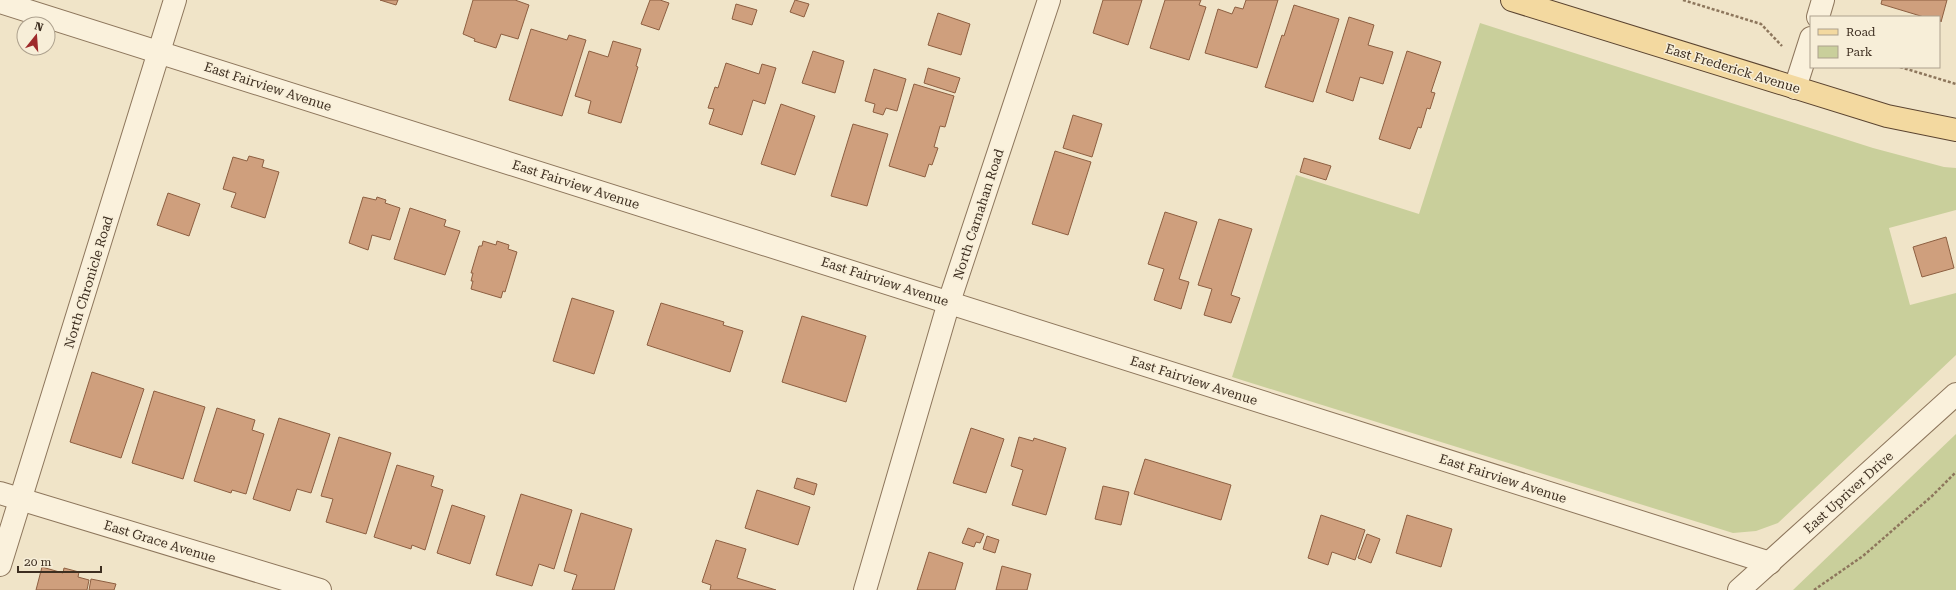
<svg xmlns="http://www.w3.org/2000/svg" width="1956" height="590" viewBox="0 0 1956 590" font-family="'Roboto Serif',serif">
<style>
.green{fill:#c9cf9b}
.building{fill:#cf9f7d;stroke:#8d5f41}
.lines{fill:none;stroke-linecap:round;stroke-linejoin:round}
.minor-casing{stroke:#8d765c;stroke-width:24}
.major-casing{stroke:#5b4430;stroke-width:24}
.path{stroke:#8d765c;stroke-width:2.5;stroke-dasharray:3 2;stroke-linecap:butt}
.minor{stroke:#faf1dc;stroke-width:22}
.major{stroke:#f3d9a0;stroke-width:22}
.labels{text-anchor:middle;stroke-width:3;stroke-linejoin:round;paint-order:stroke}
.street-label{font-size:13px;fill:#3d2e20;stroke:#f7eed8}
</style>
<rect width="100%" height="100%" fill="#f0e4c8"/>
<g class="green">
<path d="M1480 23 1873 148 1944 167 1956 168V210L1889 228 1910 305 1956 293V355L1778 523 1756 531 1733 533 1232 377 1296 175 1419 214Z"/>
<path d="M1956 434V590H1793Z"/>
</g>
<g class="building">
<path d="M380 0H398L396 5Z"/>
<path d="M473 0H515L529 5 518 39 501 34 496 48 474 41 475 39 463 34Z"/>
<path d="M650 0H660L669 3 659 30 641 24Z"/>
<path d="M795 0 809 4 804 17 790 12Z"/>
<path d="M1103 0H1142L1128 45 1093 33Z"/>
<path d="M1165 0H1201L1199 5 1206 7 1189 60 1150 48Z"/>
<path d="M1246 0H1278L1257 68 1205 53 1218 9 1232 14 1235 7 1243 9Z"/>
<path d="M1882 0H1947L1941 22 1939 17H1924L1881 4Z"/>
<path d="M736 4 757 10 752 25 732 19Z"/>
<path d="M1294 5 1339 19 1313 102 1265 87 1282 35 1284 36Z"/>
<path d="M938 13 970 24 961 55 928 45Z"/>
<path d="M1349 17 1374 25 1368 45 1393 52 1383 84 1360 77 1353 101 1326 92Z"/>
<path d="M531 29 567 40 569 35 586 40 562 116 509 100Z"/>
<path d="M613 41 641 49 636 66 638 67 621 123 588 113 591 101 575 96 589 51 608 57Z"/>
<path d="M813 51 844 61 835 93 802 83Z"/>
<path d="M1407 51 1441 62 1431 92 1435 93 1430 109 1427 108 1421 128 1418 127 1410 149 1379 139Z"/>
<path d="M726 63 759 74 762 64 776 68 765 104 753 100 742 135 709 124 714 109 708 108 715 87 718 88Z"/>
<path d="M928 68 960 78 955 93 924 83Z"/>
<path d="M874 69 906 79 897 111 886 108 883 115 873 112 875 104 865 101Z"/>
<path d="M914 84 954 96 945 127 940 126 934 147 938 148 932 165 929 164 925 177 889 166Z"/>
<path d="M781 104 815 116 795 175 761 164Z"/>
<path d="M1073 115 1102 124 1092 157 1063 148Z"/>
<path d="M853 124 888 134 867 206 831 196Z"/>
<path d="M1055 151 1091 162 1068 235 1032 224Z"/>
<path d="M249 156 264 160 262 167 279 172 265 218 231 207 236 193 223 189 233 157 247 161Z"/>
<path d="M1304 158 1331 166 1326 180 1300 172Z"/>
<path d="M168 193 200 204 189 236 157 225Z"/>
<path d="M363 197 376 200 377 197 386 200 385 203 400 208 390 240 372 235 368 250 349 243Z"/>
<path d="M410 208 446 220 444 226 460 231 445 275 394 259Z"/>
<path d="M1165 212 1197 222 1179 279 1189 282 1181 309 1154 300 1164 269 1148 264Z"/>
<path d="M1219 219 1252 229 1231 295 1240 298 1231 323 1204 315 1212 289 1198 285Z"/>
<path d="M1946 237 1954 268 1922 277 1913 247Z"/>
<path d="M483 241 496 245 497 241 509 245 508 249 517 252 505 292 503 291 501 298 471 289 473 281H471L473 273H471L479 246H482Z"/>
<path d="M572 298 614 311 594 374 553 361Z"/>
<path d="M661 303 724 322 723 325 743 331 730 372 647 345Z"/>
<path d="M802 316 866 336 846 402 782 382Z"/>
<path d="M92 372 144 389 121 458 70 442Z"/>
<path d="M154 391 205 407 183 479 132 463Z"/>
<path d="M217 408 255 420 252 430 264 434 246 494 232 490 231 493 194 481Z"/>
<path d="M279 418 330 434 311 493 297 489 290 511 253 499Z"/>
<path d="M971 428 1004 439 986 493 953 483Z"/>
<path d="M339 437 391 453 366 534 326 522 333 499 321 496Z"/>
<path d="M1019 437 1033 441 1034 438 1066 448 1046 515 1012 505 1023 470 1011 466Z"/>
<path d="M1145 459 1231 485 1221 520 1134 494Z"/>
<path d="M397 465 434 476 431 486 443 490 425 550 412 545 411 549 374 537Z"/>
<path d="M797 478 817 484 814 495 794 488Z"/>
<path d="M1103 486 1129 492 1121 525 1095 519Z"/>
<path d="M757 490 810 507 798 545 745 528Z"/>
<path d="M521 494 572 510 554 569 539 564 532 586 496 575Z"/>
<path d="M452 505 485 516 470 564 437 553Z"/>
<path d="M581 513 632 529 614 590H572L577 575 564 571Z"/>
<path d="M1321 515 1365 530 1355 560 1332 552 1328 565 1308 558Z"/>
<path d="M1407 515 1452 529 1441 567 1396 553Z"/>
<path d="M968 528 984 534 980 543 976 542 974 547 962 543Z"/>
<path d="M1367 534 1380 539 1371 563 1358 558Z"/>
<path d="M987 536 999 540 995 553 983 549Z"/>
<path d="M716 540 746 549 737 578 776 590H710L711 585 702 582Z"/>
<path d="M929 552 963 563 955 590H917Z"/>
<path d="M1002 566 1031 574 1027 590H996Z"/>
<path d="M42 567 63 573 64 568 79 572 78 577 89 580 87 590H36Z"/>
<path d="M91 579 116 584 114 590H89Z"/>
</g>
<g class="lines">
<g class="minor-casing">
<g id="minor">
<path d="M0 2 1770 563"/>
<path d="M1818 17 1823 0"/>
<path d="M1795 88 1811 38"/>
<path d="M0 493 320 590"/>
<path d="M0 565 175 0"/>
<path d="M865 590 949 302 1049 0"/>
<path d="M1739 590 1956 394"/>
</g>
</g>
<g class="major-casing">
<path id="major" d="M1512 0 1887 116 1956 130"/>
</g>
<g class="path">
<path d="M1683 0 1761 24 1782 46"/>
<path d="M1900 67 1956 84"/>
<path d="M1814 590 1863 556 1932 496 1956 472"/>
</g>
<use href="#minor" class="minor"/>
<use href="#major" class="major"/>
</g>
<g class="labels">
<g class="street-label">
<text transform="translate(1733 68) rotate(17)" y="5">East Frederick Avenue</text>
<text transform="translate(268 86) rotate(18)" y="5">East Fairview Avenue</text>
<text transform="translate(576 184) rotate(18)" y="5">East Fairview Avenue</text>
<text transform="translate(978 214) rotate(-72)" y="5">North Carnahan Road</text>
<text transform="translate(885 281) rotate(18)" y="5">East Fairview Avenue</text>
<text transform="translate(88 282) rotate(-73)" y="5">North Chronicle Road</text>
<text transform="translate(1194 380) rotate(18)" y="5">East Fairview Avenue</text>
<text transform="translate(1503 478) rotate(18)" y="5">East Fairview Avenue</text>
<text transform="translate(1848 492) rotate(-42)" y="5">East Upriver Drive</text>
<text transform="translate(160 541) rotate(17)" y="5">East Grace Avenue</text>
</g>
</g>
<rect x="1810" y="16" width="130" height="52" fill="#f7eed8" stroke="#ada18e"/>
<rect x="1818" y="29" width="20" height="6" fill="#f3d9a0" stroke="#ada18e"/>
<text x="1846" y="36" font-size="12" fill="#3d2e20">Road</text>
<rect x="1818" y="46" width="20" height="12" fill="#c9cf9b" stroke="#ada18e"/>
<text x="1846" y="56" font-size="12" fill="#3d2e20">Park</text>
<g transform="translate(36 36) rotate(17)"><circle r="19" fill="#f7eed8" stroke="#ada18e"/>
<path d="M0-3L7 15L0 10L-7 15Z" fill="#9e2a2b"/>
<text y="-6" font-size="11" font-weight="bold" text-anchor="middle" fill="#3d2e20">N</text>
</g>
<path d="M18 566v6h83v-6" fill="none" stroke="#3d2e20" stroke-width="2"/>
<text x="24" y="566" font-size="12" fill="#3d2e20" stroke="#f7eed8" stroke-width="3" paint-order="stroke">20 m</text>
</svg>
